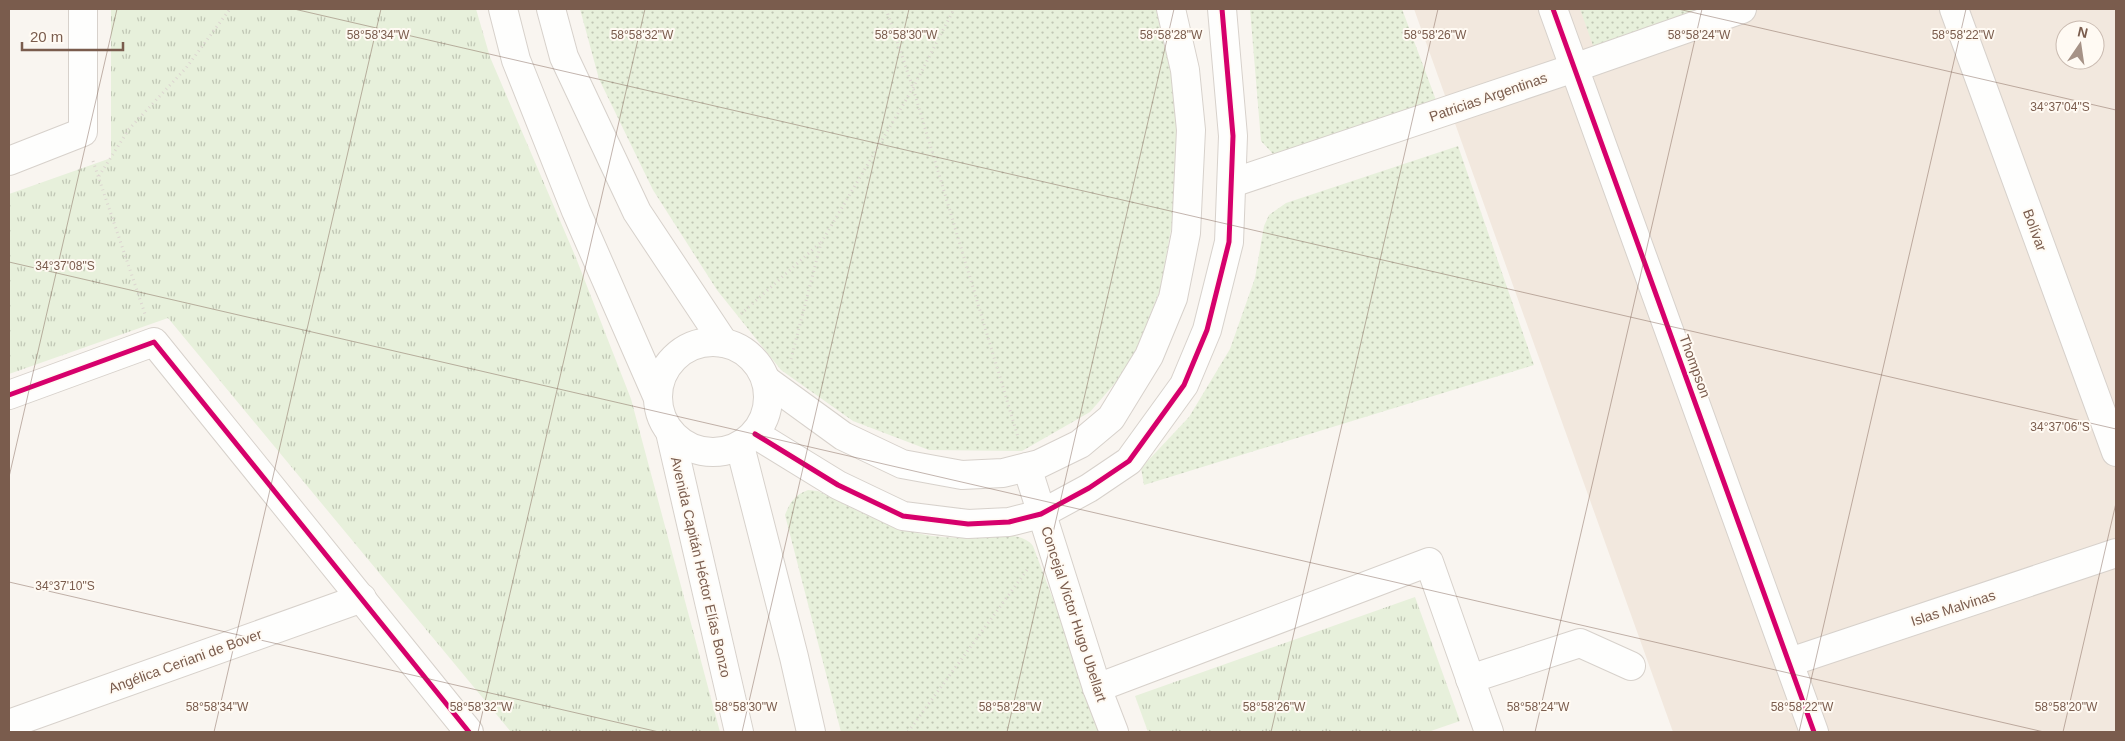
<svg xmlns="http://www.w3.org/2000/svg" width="2125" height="741" viewBox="0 0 2125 741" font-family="Arial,sans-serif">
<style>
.residential{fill:#f2e8de;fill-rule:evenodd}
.grass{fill:url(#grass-dots)}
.park{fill:url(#park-tufts)}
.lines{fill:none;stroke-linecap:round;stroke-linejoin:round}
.street-casing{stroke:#d7d1cb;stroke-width:30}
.path{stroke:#dcd5d0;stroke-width:3;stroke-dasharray:1 4;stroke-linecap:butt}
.street{stroke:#fefefd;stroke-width:28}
.cycleway-casing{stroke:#fffaf3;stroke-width:8}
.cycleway{stroke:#d6006c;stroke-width:5}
.ticks{fill:none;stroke:#7a5c4d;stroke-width:1;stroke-opacity:0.45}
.labels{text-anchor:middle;stroke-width:4;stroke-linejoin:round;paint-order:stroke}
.street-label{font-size:14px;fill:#7a5c4d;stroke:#fffaf3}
.ticks-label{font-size:12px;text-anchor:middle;fill:#7a5c4d;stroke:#fffaf3;stroke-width:4;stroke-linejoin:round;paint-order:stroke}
</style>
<defs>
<pattern id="grass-dots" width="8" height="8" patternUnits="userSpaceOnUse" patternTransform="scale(1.25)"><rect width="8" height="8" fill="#e7f0db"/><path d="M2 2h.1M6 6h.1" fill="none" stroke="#c0c6b4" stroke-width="1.8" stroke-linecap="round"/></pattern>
<pattern id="park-tufts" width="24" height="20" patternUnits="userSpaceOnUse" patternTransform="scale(1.25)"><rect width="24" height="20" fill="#e7f0db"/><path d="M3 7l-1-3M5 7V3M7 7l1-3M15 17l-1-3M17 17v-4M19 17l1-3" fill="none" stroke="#c0c6b4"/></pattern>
</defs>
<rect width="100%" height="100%" fill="#f9f5f0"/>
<path class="residential" d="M1414 9H2116V732H1673ZM2065 30H2095V60H2065Z"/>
<g class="grass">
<path d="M580 9H1156L1176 95V202L1160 290 1129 367 1090 412 1022 451 929 450 853 421 781 370 717 290 653 190 599 79Z"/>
<path d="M1250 9H1402L1436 100 1274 155 1261 141Z"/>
<path d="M1580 9H1712L1595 51Z"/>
<path d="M1458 146 1534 365 1144 485 1141 468 1189 417 1230 349 1255 278 1264 226 1269 215 1286 203Z"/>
<path d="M808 490 818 491C851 508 886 526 921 534 935 537 953 538 968 538 987 538 1020 529 1033 546L1103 732H841L785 515C790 502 795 495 808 490Z"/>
</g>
<g class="park">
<path d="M111 9H476L490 57 576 258 631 399 720 732H511L168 318 9 374V194L111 158Z"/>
<path d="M1415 597 1460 721 1428 732H1148L1135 696Z"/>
</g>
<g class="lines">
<g class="street-casing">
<g id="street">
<path d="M503 9 516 60 576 211 657 396"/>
<path d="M551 9 564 57 637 212 724 343"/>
<path d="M1553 9 1814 732"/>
<path d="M1954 9 2116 452"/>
<path d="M9 161 83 132V9"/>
<path d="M1232 183 1574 68 1742 9"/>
<circle cx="713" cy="397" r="55"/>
<path d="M766 380 843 436 902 464 962 475 1003 473 1039 464 1080 444 1111 418 1149 356 1173 298 1186 233 1191 130 1185 70 1171 9"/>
<path d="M9 395 154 342 469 732"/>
<path d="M670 432 739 732"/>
<path d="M755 434 838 485 903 516 968 524 1009 522 1041 514 1089 488 1129 461 1184 385 1207 330 1229 242 1233 136 1222 9"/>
<path d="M740 446 794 657 811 732"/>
<path d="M1027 467 1097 688 1114 732"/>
<path d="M1790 662 2116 553"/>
<path d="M1470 679 1580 643 1631 666"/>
<path d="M1097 688 1429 562 1489 732"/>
<path d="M9 724 362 598"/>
</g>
</g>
<g class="path">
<path d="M886 9 913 88 1018 437"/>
<path d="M93 161 145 314"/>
<path d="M99 176 129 129 186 68 230 9"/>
<path d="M741 314 820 243"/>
<path d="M791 359 821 243 913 88 954 9"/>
<path d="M908 732 1027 570"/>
</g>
<use href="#street" class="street"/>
<g class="cycleway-casing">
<g id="cycleway">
<path d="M1553 9 1814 732"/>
<path d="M9 395 154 342 469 732"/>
<path d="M755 434 838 485 903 516 968 524 1009 522 1041 514 1089 488 1129 461 1184 385 1207 330 1229 242 1233 136 1222 9"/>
</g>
</g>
<use href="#cycleway" class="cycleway"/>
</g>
<path class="ticks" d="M294 9 2116 429M1678 9 2116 110M9 262 2044 732M9 477 117 9M9 582 659 732M214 732 381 9M478 732 645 9M742 732 909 9M1007 732 1174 9M1271 732 1438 9M1535 732 1702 9M1799 732 1966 9M2063 732 2116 503"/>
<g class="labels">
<g class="street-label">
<text transform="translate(1488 97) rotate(-19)" y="5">Patricias Argentinas</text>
<text transform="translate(2035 230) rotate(70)" y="5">Bolívar</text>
<text transform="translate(1695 366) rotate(70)" y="5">Thompson</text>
<text transform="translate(701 567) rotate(77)" y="5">Avenida Capitán Héctor Elías Bonzo</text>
<text transform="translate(1953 608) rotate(-18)" y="5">Islas Malvinas</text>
<text transform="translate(1074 614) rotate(72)" y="5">Concejal Victor Hugo Ubellart</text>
<text transform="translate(185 661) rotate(-20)" y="5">Angélica Ceriani de Bover</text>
</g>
</g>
<g class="ticks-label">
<text x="378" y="39">58°58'34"W</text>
<text x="642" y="39">58°58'32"W</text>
<text x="906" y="39">58°58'30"W</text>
<text x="1171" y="39">58°58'28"W</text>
<text x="1435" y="39">58°58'26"W</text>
<text x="1699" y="39">58°58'24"W</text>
<text x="1963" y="39">58°58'22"W</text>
<text x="2060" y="111">34°37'04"S</text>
<text x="65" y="270">34°37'08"S</text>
<text x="2060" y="431">34°37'06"S</text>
<text x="65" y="590">34°37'10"S</text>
<text x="217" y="711">58°58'34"W</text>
<text x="481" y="711">58°58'32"W</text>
<text x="746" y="711">58°58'30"W</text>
<text x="1010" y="711">58°58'28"W</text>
<text x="1274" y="711">58°58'26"W</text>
<text x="1538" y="711">58°58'24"W</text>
<text x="1802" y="711">58°58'22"W</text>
<text x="2066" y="711">58°58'20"W</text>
</g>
<rect width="2125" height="741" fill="none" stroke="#7a5c4d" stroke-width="20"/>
<g transform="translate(2080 45) rotate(13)"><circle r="24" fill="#fffaf3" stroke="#cabbb1"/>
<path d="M0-4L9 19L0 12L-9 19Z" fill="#a69286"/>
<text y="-8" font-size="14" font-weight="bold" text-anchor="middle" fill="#7a5c4d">N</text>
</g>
<path d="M22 42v8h101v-8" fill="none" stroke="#7a5c4d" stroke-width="2.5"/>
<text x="30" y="42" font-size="15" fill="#7a5c4d" stroke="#fffaf3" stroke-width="4" paint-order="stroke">20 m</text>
</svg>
